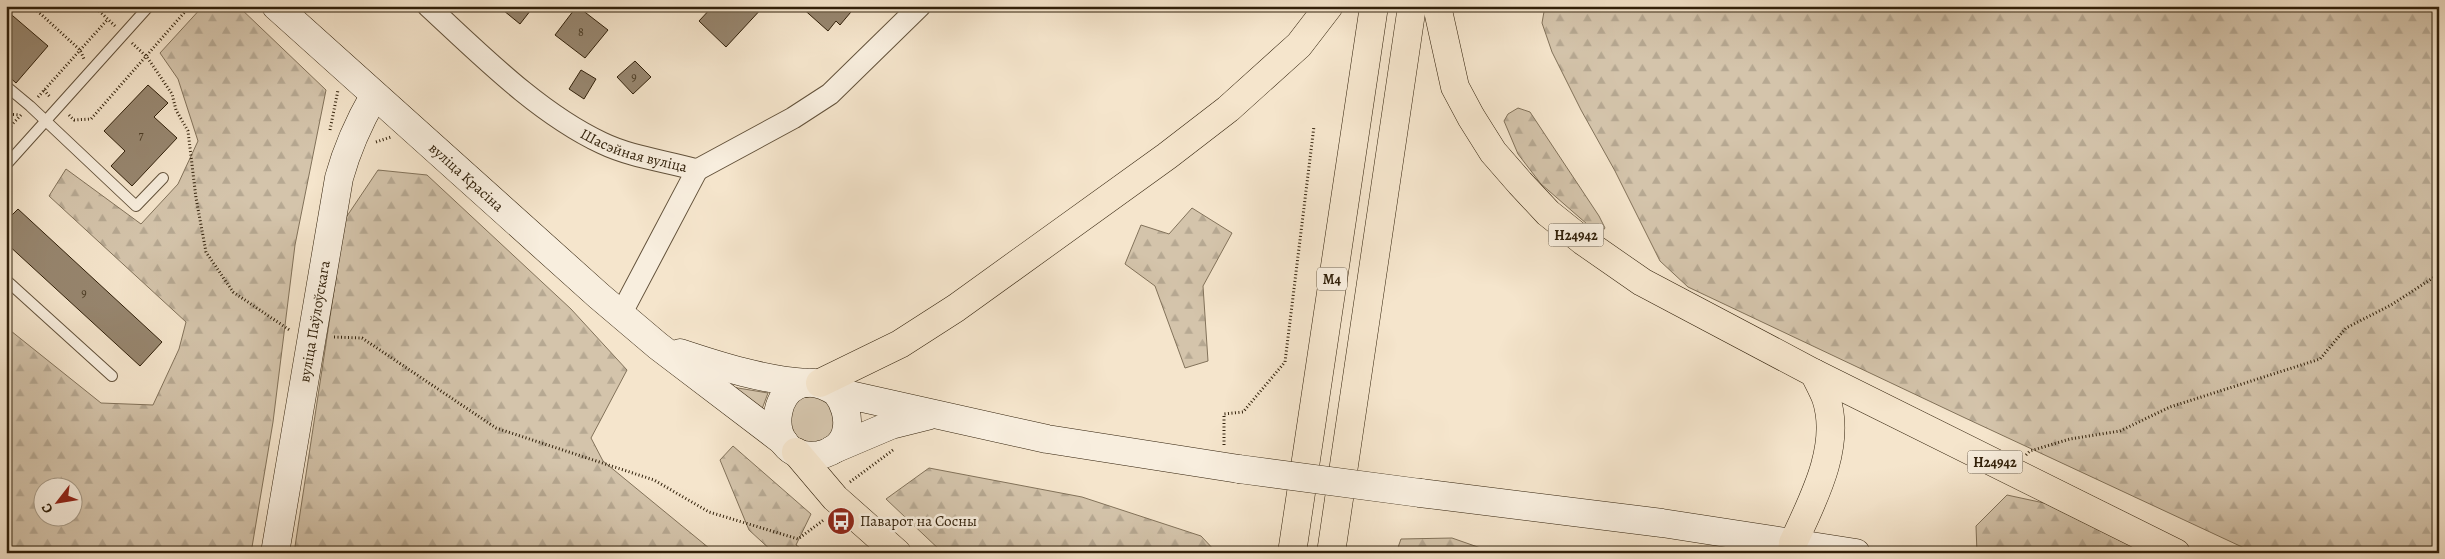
<svg xmlns="http://www.w3.org/2000/svg" width="2445" height="559" viewBox="0 0 2445 559" font-family="Alegreya,serif">
<style>
.grass{fill:#d4c4ab;stroke:#82725a}
.forest{fill:url(#forest-firs);stroke:#82725a;fill-rule:evenodd}
.building{fill:#97866f;stroke:#31200a}
.lines{fill:none;stroke-linecap:round;stroke-linejoin:round}
.lane-casing{stroke:#62513a;stroke-width:12}
.street-casing{stroke:#62513a;stroke-width:23}
.secondary-casing{stroke:#31200a;stroke-width:29}
.highway-casing{stroke:#31200a;stroke-width:29}
.path{stroke:#31200a;stroke-width:3;stroke-dasharray:1 2.5;stroke-linecap:butt}
.lane{stroke:#f8eede;stroke-width:10}
.street{stroke:#f8eede;stroke-width:21}
.secondary{stroke:#f8eede;stroke-width:28}
.highway{stroke:#f5e5cc;stroke-width:28}
.secondary-bridge-casing{stroke:#31200a;stroke-width:29;stroke-linecap:butt}
.secondary-bridge{stroke:#f8eede;stroke-width:28}
.labels{text-anchor:middle;stroke-width:5;stroke-linejoin:round;paint-order:stroke}
.number-label{font-size:12px;fill:#4a3a23}
.shield{fill:#f8eede;stroke:#6d5e4a;stroke-width:1}
.shield-label{font-size:14px;font-weight:bold;fill:#31200a}
.street-label{font-size:15px;fill:#31200a;stroke:#f8eede}
.poi-label{font-size:15px;fill:#31200a;stroke:#f8eede;text-anchor:start}
</style>
<defs>
<pattern id="forest-firs" width="22" height="20" patternUnits="userSpaceOnUse" patternTransform="scale(1.25)"><rect width="22" height="20" fill="#d4c4ab"/><path d="M5 1l3.5 6h-7zM16 11l3.5 6h-7z" fill="#b6a892"/></pattern>
</defs>
<rect width="100%" height="100%" fill="#f5e5cc"/>
<filter id="stains"><feTurbulence type="fractalNoise" baseFrequency=".004" numOctaves="4"/><feColorMatrix values="0 0 0 0 .2 0 0 0 0 .09 0 0 0 0 .02 0 0 0 .5 -.17"/></filter>
<radialGradient id="worn" r=".72"><stop offset=".6" stop-color="#630" stop-opacity="0"/><stop offset="1" stop-color="#630" stop-opacity=".3"/></radialGradient>
<g class="grass">
<path d="M732 387 768 393 762 409Z"/>
<path d="M811 393 834 406 833 434 815 444 794 438 787 412 791 404Z"/>
</g>
<g class="forest">
<path d="M203 6H238L326 90 295 245 273 422 251 553H6V327L101 403 153 405 179 349 186 322 49 196 66 169 141 224 178 184 198 141 178 79 160 53ZM72 486V516H42V486Z"/>
<path d="M1545 6H2439V553H2255L1963 417 1688 287 1660 261 1615 171 1581 110 1552 52 1542 23Z"/>
<path d="M1518 108 1530 112 1599 216 1605 228 1601 233 1595 231 1541 184 1518 154 1504 121 1508 114Z"/>
<path d="M378 170 427 175 571 309 627 370 591 438 603 461 715 553H294L345 219Z"/>
<path d="M1192 208 1232 233 1203 286 1208 361 1185 368 1155 286 1125 264 1141 225 1169 234Z"/>
<path d="M733 446 811 514 796 545 807 553H774L749 530 720 460Z"/>
<path d="M929 468 1082 497 1201 536 1217 553H943L886 499Z"/>
<path d="M2007 495 2067 508 2148 553H1977L1976 526Z"/>
<path d="M1452 538 1495 553H1396L1401 539Z"/>
</g>
<g class="building">
<path d="M498 6H534L520 24Z"/>
<path d="M577 6 608 30 585 58 555 35Z"/>
<path d="M713 6H764L726 47 699 21Z"/>
<path d="M800 6H856L840 25 836 21 828 31Z"/>
<path d="M6 10 48 46 16 83 6 74Z"/>
<path d="M635 61 651 77 633 94 617 77Z"/>
<path d="M581 70 596 79 584 99 569 89Z"/>
<path d="M148 85 168 103 154 117 177 138 132 186 111 166 125 151 104 131Z"/>
<path d="M18 209 162 342 140 366 6 243V221Z"/>
</g>
<g class="lines">
<g class="lane-casing">
<g id="lane">
<path d="M6 86 30 106 136 206 163 178"/>
<path d="M6 165 149 6"/>
<path d="M6 280 112 376"/>
</g>
</g>
<g class="street-casing">
<g id="street">
<path id="s1" d="M428 6C480 54 538 113 602 143 631 157 666 161 697 170L793 118 830 94 920 6"/>
<path d="M621 314 697 170"/>
</g>
</g>
<g class="secondary-casing">
<g id="secondary">
<path id="s2" d="M276 6 599 296 658 346 784 442"/>
<path d="M680 353C722 367 764 380 807 383"/>
<path d="M836 392C853 413 853 449 819 455 753 465 771 350 836 392L1047 439 1239 469"/>
<path d="M832 450 891 425 927 416"/>
<path d="M1420 493 1662 523 1856 553"/>
<path id="s3" d="M275 553 339 178C347 149 359 122 374 96"/>
</g>
</g>
<g class="highway-casing">
<g id="highway">
<path d="M1437 6 1455 87 1471 117 1493 152 1520 183 1548 213 1583 241 1642 282 1814 373 2176 553"/>
<path d="M820 383 900 344 956 308 1167 156 1228 109 1299 45 1329 6"/>
<path d="M796 452 835 498 897 553"/>
<path d="M1292 553 1374 6"/>
<path d="M1331 553 1412 6"/>
<path d="M1792 553 1793 543C1813 500 1842 446 1826 398 1823 390 1818 381 1814 373"/>
</g>
</g>
<g class="path">
<path d="M32 6 80 50 84 59"/>
<path d="M94 6 115 26"/>
<path d="M132 43 147 57 172 94 176 110 188 131 196 198 206 252 233 292 291 331"/>
<path d="M44 90 50 97"/>
<path d="M38 97 108 19"/>
<path d="M6 114 20 115"/>
<path d="M69 115 74 120 91 119 190 6"/>
<path d="M330 130 338 90"/>
<path d="M6 131 21 115"/>
<path d="M376 142 391 137"/>
<path d="M334 337 362 338 496 428 654 480 709 512 798 539 825 519"/>
<path d="M1224 445V414L1243 412 1285 362 1314 126"/>
<path d="M2026 455 2030 451 2070 439 2120 431 2170 407 2320 359 2346 328 2391 305 2439 274"/>
<path d="M850 482 893 450"/>
</g>
<use href="#lane" class="lane"/>
<use href="#street" class="street"/>
<use href="#secondary" class="secondary"/>
<use href="#highway" class="highway"/>
<g class="secondary-bridge-casing">
<path id="secondary-bridge" d="M1239 469 1420 493"/>
</g>
<use href="#secondary-bridge" class="secondary-bridge"/>
</g>
<defs>
<g id="bus-disc" transform="scale(1.4375)"><circle r="9.5" fill="#8f2418" stroke="#f8eede"/><path d="M-5-6H5V4H4V6H2V4H-2V6H-4V4H-5ZM-3.5-4V0h7V-4ZM-3.5 1.2v1.5H-2V1.2ZM2 1.2v1.5H3.5V1.2Z" fill="#fff"/></g>
</defs>
<g fill-rule="evenodd">
<use href="#bus-disc" x="841" y="521"/>
</g>
<g class="labels">
<g class="number-label">
<text x="581" y="36">8</text>
<text x="634" y="81">9</text>
<text x="141" y="139">7</text>
<text x="84" y="297">9</text>
</g>
<g class="shield">
<rect x="1548.5" y="223.5" width="55" height="23" rx="4"/>
<rect x="1317" y="267.5" width="30" height="23" rx="4"/>
<rect x="1967.5" y="450.5" width="55" height="23" rx="4"/>
</g>
<g class="shield-label">
<text x="1576" y="240">Н24942</text>
<text x="1332" y="284">М4</text>
<text x="1995" y="467">Н24942</text>
</g>
<g class="street-label">
<text dy="5" stroke="none"><textPath href="#s1" startOffset="255">Шасэйная вуліца</textPath></text>
<text dy="5" stroke="none"><textPath href="#s2" startOffset="256">вуліца Красіна</textPath></text>
<text dy="5" stroke="none"><textPath href="#s3" startOffset="235">вуліца Паўлоўскага</textPath></text>
</g>
<g class="poi-label">
<text x="860" y="526">Паварот на Сосны</text>
</g>
</g>
<rect width="2445" height="559" fill="none" stroke="#f5e5cc" stroke-width="25"/>
<rect x="8" y="8" width="2430" height="544" fill="none" stroke="#31200a" stroke-width="2.5"/>
<rect x="12" y="12" width="2420" height="534" fill="none" stroke="#31200a"/>
<g transform="translate(58 502) rotate(239)"><circle r="24" fill="#f8eede" stroke="#a89c89"/>
<path d="M0-4L9 19L0 12L-9 19Z" fill="#8f2418"/>
<text y="-8" font-size="14" font-weight="bold" text-anchor="middle" fill="#31200a">С</text>
</g>
<rect width="100%" height="100%" filter="url(#stains)"/>
<rect width="100%" height="100%" fill="url(#worn)"/>
</svg>
